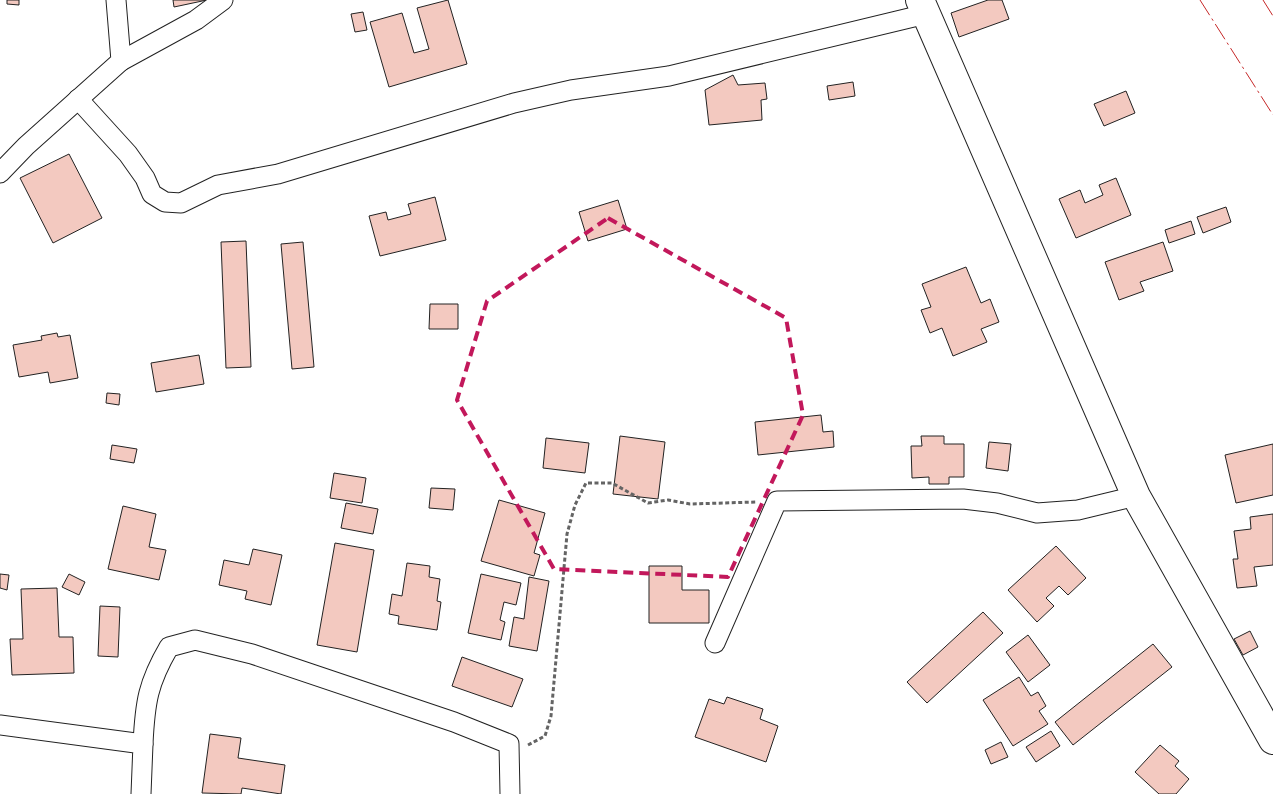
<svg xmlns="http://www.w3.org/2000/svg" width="1273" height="794" viewBox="0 0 1273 794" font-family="'Space Grotesk',sans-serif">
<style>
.building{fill:#f3c9c0;stroke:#222}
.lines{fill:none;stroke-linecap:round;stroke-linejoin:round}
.street-casing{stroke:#222;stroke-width:21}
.secondary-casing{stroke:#222;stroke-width:30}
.path{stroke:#646464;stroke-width:3;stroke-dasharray:4 2.5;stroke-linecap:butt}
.street{stroke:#fff;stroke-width:19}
.secondary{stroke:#fff;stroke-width:28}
.power{stroke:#c62828;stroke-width:1;stroke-dasharray:18 4 2.5 4;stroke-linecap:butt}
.marked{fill:none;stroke:#c2185b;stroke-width:4;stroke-dasharray:10 6;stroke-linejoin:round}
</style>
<rect width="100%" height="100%" fill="#fff"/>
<g class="building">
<path d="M7 0H19V5L7 4Z"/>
<path d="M173 0H207L174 7Z"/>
<path d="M448 0 467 64 389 87 370 22 402 13 414 53 429 49 417 8Z"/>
<path d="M988 0H1002L1009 19 959 37 951 13Z"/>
<path d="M363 12 367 30 355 32 351 14Z"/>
<path d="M733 75 738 85 765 83 767 99 761 100 762 120 709 125 705 90Z"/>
<path d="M853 82 855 96 829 100 827 86Z"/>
<path d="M1126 91 1135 113 1104 126 1094 104Z"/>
<path d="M69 154 102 218 53 243 20 178Z"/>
<path d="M1116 178 1131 215 1076 238 1059 199 1080 190 1085 203 1103 195 1099 185Z"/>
<path d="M435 197 446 240 380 256 369 216 386 212 388 220 411 214 408 204Z"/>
<path d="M618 200 627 229 588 241 579 212Z"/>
<path d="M1226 207 1231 222 1203 233 1197 217Z"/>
<path d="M1191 221 1195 234 1169 243 1165 230Z"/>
<path d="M246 241 251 367 226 368 221 242Z"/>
<path d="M303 242 314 367 292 369 281 244Z"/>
<path d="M1163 242 1173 271 1140 282 1144 291 1119 300 1105 262Z"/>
<path d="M966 267 981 303 990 299 999 322 981 329 987 342 953 356 942 328 930 333 921 310 931 307 922 284Z"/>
<path d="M430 304H458V329H429Z"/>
<path d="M57 333 58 337 70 335 78 378 50 383 48 372 19 377 13 345 42 340 41 336Z"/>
<path d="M199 355 204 384 156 392 151 363Z"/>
<path d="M107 393 120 394 119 405 106 403Z"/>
<path d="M821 415 823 432 833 431 834 447 758 455 755 422Z"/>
<path d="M620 436 665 442 658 499 613 494Z"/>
<path d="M921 436H944V444H964V477H949V484H929V477L912 478 911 446H922Z"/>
<path d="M546 438 589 443 585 473 543 468Z"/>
<path d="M989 442 1011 444 1008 471 986 468Z"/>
<path d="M1273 444V495L1236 503 1225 455Z"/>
<path d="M112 445 137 449 134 463 110 459Z"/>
<path d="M334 473 366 478 362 503 330 498Z"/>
<path d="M431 488 455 489 453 510 429 508Z"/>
<path d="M499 500 545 513 534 553 540 555 534 576 481 561Z"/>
<path d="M346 503 378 509 373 534 341 528Z"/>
<path d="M123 506 156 514 149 547 166 550 159 580 108 569Z"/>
<path d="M1273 514V565L1254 567 1257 586 1237 588 1233 559H1238L1234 531 1251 529 1250 517Z"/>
<path d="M335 543 374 550 357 652 317 645Z"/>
<path d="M1056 546 1086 578 1068 595 1059 586 1046 598 1054 606 1037 622 1008 590Z"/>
<path d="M253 549 282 555 271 605 245 599 247 591 219 585 224 560 249 565Z"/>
<path d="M407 563 430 566 429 577 440 579 437 601 441 602 437 630 398 624 399 616 389 614 392 594 402 596Z"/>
<path d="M649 566H682V590H709V623H649Z"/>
<path d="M0 574 9 575 7 590 0 588Z"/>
<path d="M69 574 85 582 79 595 62 587Z"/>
<path d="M481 574 521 583 516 605 504 602 500 620 505 622 501 640 468 633Z"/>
<path d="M529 577 549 581 537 651 509 646 514 617 524 619Z"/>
<path d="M57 588 59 637H73L74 673 12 675 10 639H23L21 589Z"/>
<path d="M100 606 120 607 118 657 98 656Z"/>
<path d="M983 612 1003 633 927 703 907 682Z"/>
<path d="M1250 631 1258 647 1243 655 1234 639Z"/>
<path d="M1028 635 1050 665 1028 682 1006 652Z"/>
<path d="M1153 644 1172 667 1073 745 1055 722Z"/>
<path d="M462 657 523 679 512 707 452 686Z"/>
<path d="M1019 677 1031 696 1038 692 1046 706 1039 711 1048 724 1013 746 983 700Z"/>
<path d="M727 697 763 709 760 719 778 726 766 762 695 737 709 699 724 704Z"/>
<path d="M1051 731 1060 746 1036 762 1026 747Z"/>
<path d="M210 734 241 738 238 758 285 765 281 794 242 788 241 794 202 793Z"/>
<path d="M1001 742 1008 757 991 764 985 750Z"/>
<path d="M1160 745 1179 761 1175 766 1189 779 1176 794H1159L1135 772Z"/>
</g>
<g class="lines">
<g class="street-casing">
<g id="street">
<path d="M121 61 196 20 223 0"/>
<path d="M78 99 128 154 145 178 152 194 165 202 181 203 218 185 278 174 514 103 571 90 669 76 926 14"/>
<path d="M0 173 26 146 121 61 116 0"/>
<path d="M715 643 777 501 963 499 997 503 1037 513 1078 510 1136 496"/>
<path d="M0 725 143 744 141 794"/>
<path d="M143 744C145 702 148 683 169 647L195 640 252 654 454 722 509 744 510 794"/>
</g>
</g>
<g class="secondary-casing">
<path id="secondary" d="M920 0 1136 496 1273 740"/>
</g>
<path class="path" d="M528 745 545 736 551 716 567 534 575 505 586 483H612L648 503 668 500 690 504 756 502"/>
<use href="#street" class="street"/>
<use href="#secondary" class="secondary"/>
<g class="power">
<path d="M1200 0 1273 115"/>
<path d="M1263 0 1273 16"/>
</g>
</g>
<path class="marked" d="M608 218 786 318 803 415 728 577 554 569 457 400 487 301Z"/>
</svg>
